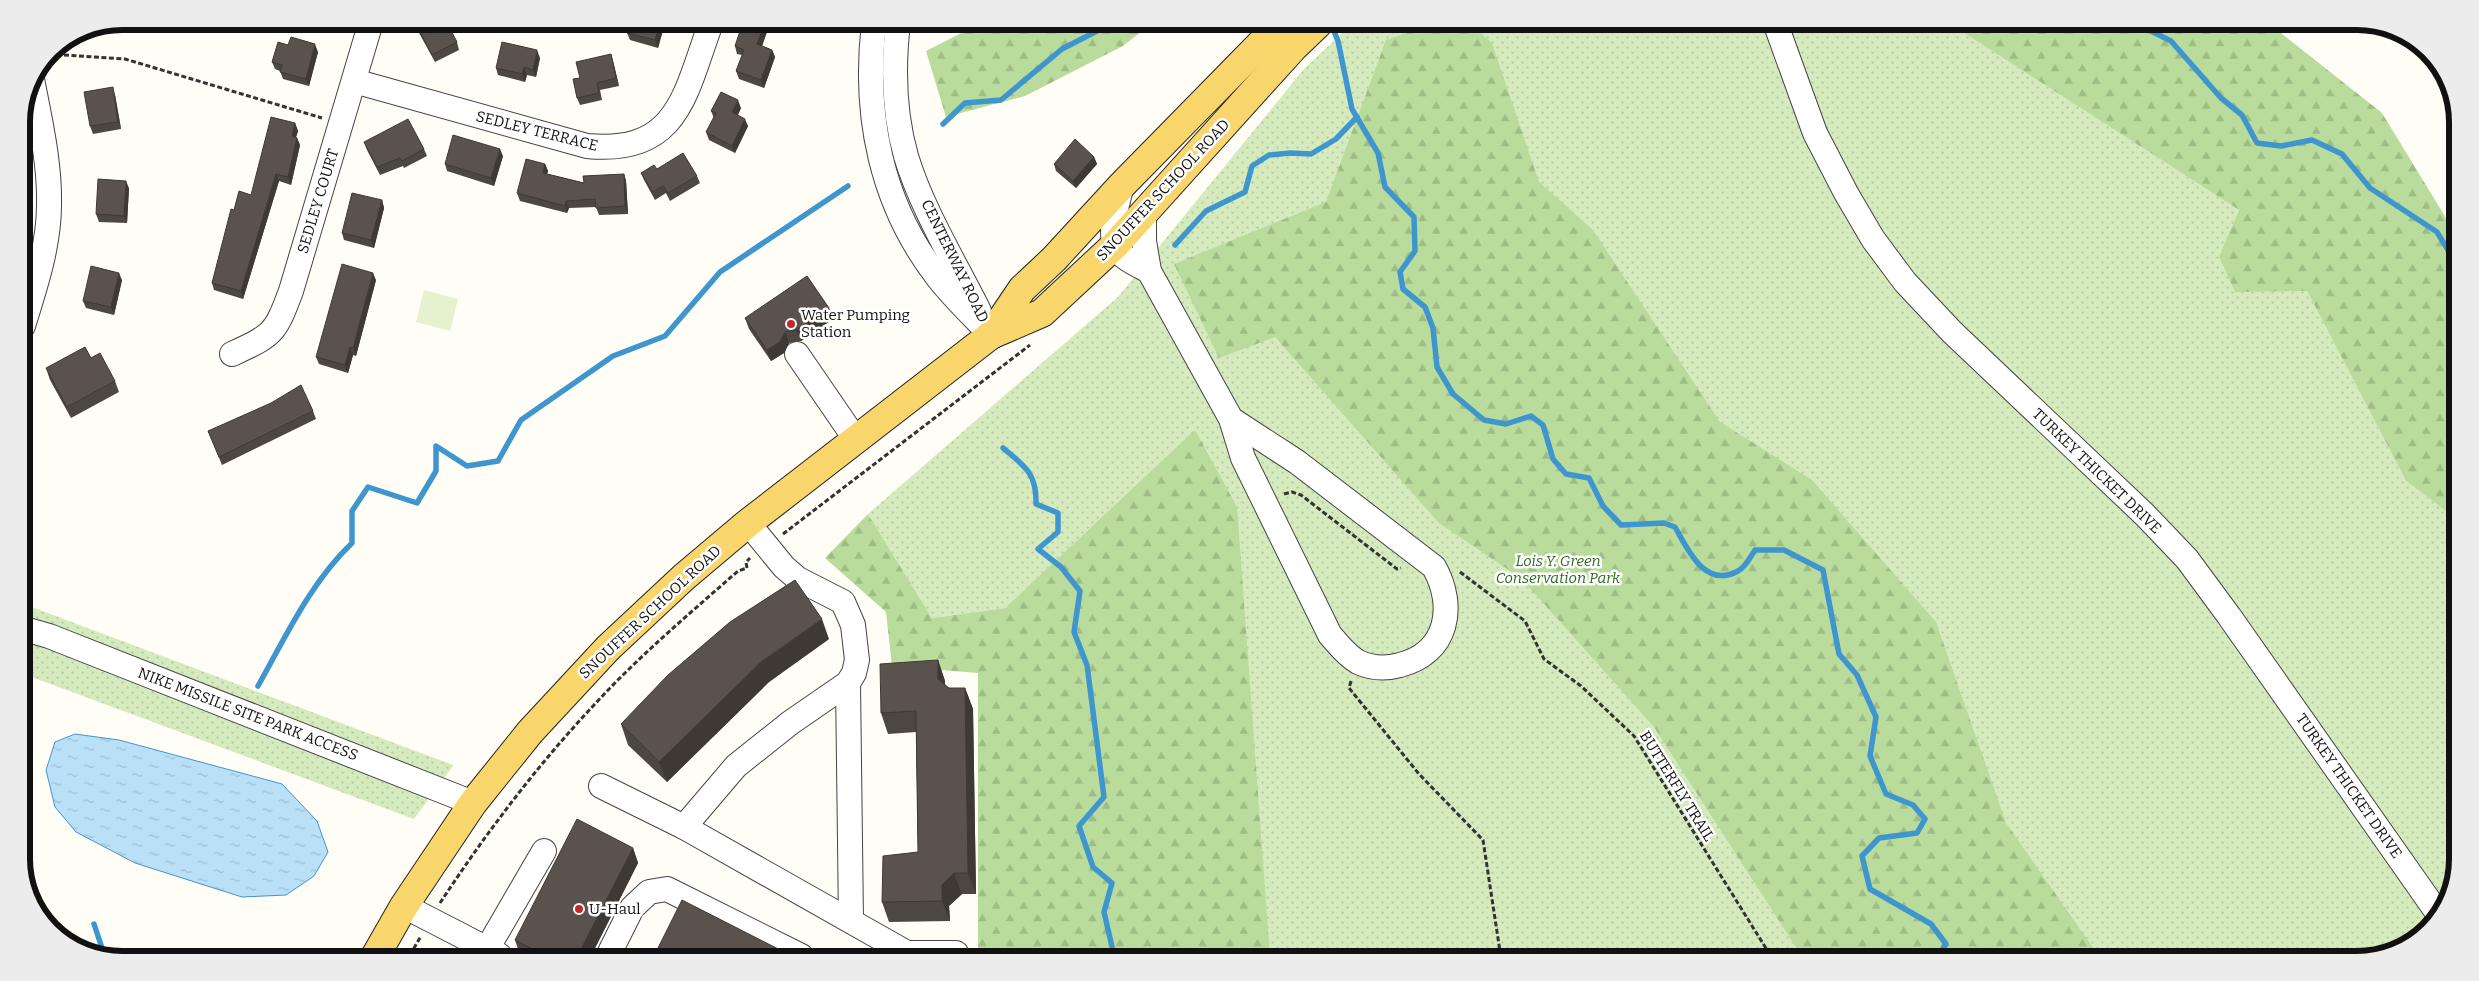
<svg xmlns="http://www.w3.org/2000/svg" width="2479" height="981" viewBox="0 0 2479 981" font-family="Bitter,serif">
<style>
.green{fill:url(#green-dots)}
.forest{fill:url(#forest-firs)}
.pitch{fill:#e6f2cf}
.water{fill:url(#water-ripples);stroke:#3f96cf}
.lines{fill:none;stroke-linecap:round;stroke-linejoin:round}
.stream{stroke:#3f96cf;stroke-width:5.5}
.minor-casing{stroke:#444;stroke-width:26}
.major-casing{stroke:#222;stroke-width:30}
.path{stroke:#333;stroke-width:3;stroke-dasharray:5 2.5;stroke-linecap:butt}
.minor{stroke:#fff;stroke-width:24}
.major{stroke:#f9d66b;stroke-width:28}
.wall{fill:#4d4742}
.shaded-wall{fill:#3f3936}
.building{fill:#5a524d;stroke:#3f3936}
.poi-dot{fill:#c4262e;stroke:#fff;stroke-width:2}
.labels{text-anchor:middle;stroke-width:5;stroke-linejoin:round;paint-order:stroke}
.street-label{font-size:15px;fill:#111;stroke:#fff}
.poi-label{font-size:15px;fill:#111;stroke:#fff;text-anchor:start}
.park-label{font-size:15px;font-style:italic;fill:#2f6b1f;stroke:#fff}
.rim{fill:none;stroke:#111;stroke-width:6}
</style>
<defs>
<pattern id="green-dots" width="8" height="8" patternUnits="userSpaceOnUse" patternTransform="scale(1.25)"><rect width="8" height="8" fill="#d5ebbd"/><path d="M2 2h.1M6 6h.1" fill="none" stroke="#b6c8a1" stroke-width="1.8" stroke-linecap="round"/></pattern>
<pattern id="forest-firs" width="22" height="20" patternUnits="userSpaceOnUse" patternTransform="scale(1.25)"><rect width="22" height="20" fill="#b9dc9c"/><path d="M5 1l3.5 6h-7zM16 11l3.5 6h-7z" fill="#9ebc85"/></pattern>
<pattern id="water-ripples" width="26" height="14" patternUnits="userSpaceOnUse" patternTransform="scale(1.25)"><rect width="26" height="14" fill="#b9e0f7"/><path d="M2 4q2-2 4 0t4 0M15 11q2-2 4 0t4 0" fill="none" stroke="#9ebfd3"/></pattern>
</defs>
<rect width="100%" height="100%" fill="#fffdf5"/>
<g class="green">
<path d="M1352 24 1953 26 2239 210 2219 256 2307 291 2406 481 2455 518 2452 892 2413 943 2357 960 1060 957 1151 472 1005 608 932 618 868 514 1118 297 1304 69Z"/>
<path d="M21 603 453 765V766L414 819 21 673Z"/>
</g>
<g class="forest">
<path d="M981 23 1151 24 1123 46 1025 96 946 117 926 51Z"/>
<path d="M1433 24H1470L1492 43 1539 182 1593 230 1720 422 1812 480 1936 622 2006 823 2101 959 1803 958 1654 727 1522 579 1439 523 1275 337 1219 358 1174 264 1326 202 1386 40Z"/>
<path d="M1953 26H2272L2382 113 2457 236 2455 518 2406 481 2307 291 2235 292 2219 256 2239 210Z"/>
<path d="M1195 430 1237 507 1270 957 978 956V673L892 666 886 612 825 558 868 514 932 618 1005 608Z"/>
</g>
<path class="pitch" d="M424 290 458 299 450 331 416 322Z"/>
<path class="water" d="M75 734 119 740 282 784 317 821 328 852 314 876 286 895 242 897 135 863 76 832 55 807 46 770 55 742Z"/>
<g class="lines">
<g class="stream">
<path d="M1331 24 1338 41 1352 109 1378 153 1385 187 1414 217 1415 251 1400 272 1403 289 1425 307 1433 328 1437 367 1453 394 1484 420 1506 424 1531 416 1543 425 1553 459 1566 474 1589 478 1603 506 1621 525 1664 523 1675 527C1688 550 1705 589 1738 571 1745 568 1751 556 1755 550H1784L1823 570 1839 654 1857 675 1876 717 1870 756 1886 794 1913 805 1925 819 1917 833 1879 838 1862 856 1870 889 1931 924 1946 944 1936 959"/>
<path d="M2141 26 2171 41 2221 98 2242 115 2257 143 2281 146 2312 140 2342 154 2370 188 2437 232 2457 265"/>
<path d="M943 124 965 103 1001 100 1062 49 1099 30 1105 24"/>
<path d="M1175 245 1206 211 1245 192 1252 166 1269 155 1290 153 1311 154 1336 139 1357 117"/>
<path d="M1003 448C1025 466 1037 474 1036 504L1058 513V532L1038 549 1061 567 1080 591 1074 632 1087 665 1104 797 1079 826 1093 867 1112 883 1104 912 1113 951"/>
<path d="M258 686C286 636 311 582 352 543V511L368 487 417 503 436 471V446L467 466 498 461 521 420 613 356 665 336 720 272 848 186"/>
<path d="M94 924 104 954"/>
</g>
<g class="minor-casing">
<g id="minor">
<path d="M874 23C863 115 881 205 939 279 955 299 974 317 991 335"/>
<path d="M898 23C893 66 894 114 906 156 921 207 955 263 979 311"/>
<path d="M1776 25 1815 133 1846 193 1873 239 1905 282 1952 332 2145 515 2187 559 2229 616 2437 912"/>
<path d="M354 81 587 146C679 155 685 93 711 23"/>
<path d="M1122 185C1118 201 1109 229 1115 245 1120 258 1138 265 1149 271"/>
<path d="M1144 212V241L1149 271 1231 419 1243 458 1330 635C1339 645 1346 655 1358 662 1371 668 1386 669 1400 665 1448 653 1456 606 1434 567L1297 462 1231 419"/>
<path d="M23 326C35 287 49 246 49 205 50 163 40 121 32 79"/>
<path d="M232 354C273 335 275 334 291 291L371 22"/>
<path d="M797 354 856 440"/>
<path d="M748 523 784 567 798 579 843 602 853 625 857 660 854 673 848 683 790 723 736 766 684 827 907 953H956"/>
<path d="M21 628 49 636 473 803"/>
<path d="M848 683 851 921"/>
<path d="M601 786 684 827"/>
<path d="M404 906 499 955"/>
<path d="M487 949 544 851"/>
<path d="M608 956 632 908 649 892 667 889 801 956"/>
</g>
</g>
<g class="major-casing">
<g id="major">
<path d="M991 335 1022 289 1054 259 1122 185 1280 24"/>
<path d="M376 955 404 906 473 803 530 732 608 648 684 577 748 523 991 335 1042 313 1115 245 1293 48 1318 24"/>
</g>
</g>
<g class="path">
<path d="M49 54 125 59 322 118"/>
<path d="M1284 494 1292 492 1301 495 1397 569 1401 568"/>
<path d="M783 534 1030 345"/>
<path d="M1460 572 1525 621 1544 659 1581 686 1634 736 1772 958"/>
<path d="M1351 681 1349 688 1419 774 1483 840 1501 958"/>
<path d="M440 903C486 833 536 767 594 705 638 657 689 614 738 571L747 568 746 562 750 558"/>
<path d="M410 955 421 936"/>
</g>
<use href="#minor" class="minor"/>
<use href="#major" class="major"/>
</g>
<g class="wall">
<path d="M413 22H459L460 25 450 30 457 42 459 50 435 62Z"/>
<path d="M665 23 658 48 630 40 627 33Z"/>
<path d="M752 23H770L762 46 772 50 775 57 764 88 739 79 736 71 742 55 737 54 735 46 751 28Z"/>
<path d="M288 45 318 52 309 86 283 79 280 71 275 69 272 62Z"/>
<path d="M611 54 613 61 619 86 600 90 602 100 580 105 577 98 580 78Z"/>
<path d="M540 58 536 77 527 75 525 82 498 75 496 68Z"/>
<path d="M115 95 121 129 93 134 90 126Z"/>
<path d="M741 108 738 115 748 126 735 153 709 140 706 132 714 118 711 111Z"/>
<path d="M295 123 298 131 296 137 297 138 300 145 291 185 279 181 243 299 214 290 212 283 234 210 251 195Z"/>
<path d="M364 142 424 149 427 156 404 168 403 166 380 175 367 150Z"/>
<path d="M503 156 494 186 447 171 445 164Z"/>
<path d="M1094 157 1097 164 1076 188 1056 171 1054 164Z"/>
<path d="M545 164 548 171 547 174 584 183 624 174 626 181 628 214 599 215 596 207 569 208 567 213 520 201 517 193Z"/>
<path d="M657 169 697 176 700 183 670 201 666 193 655 200 644 180 641 173Z"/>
<path d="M129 188 127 223 99 222 96 214Z"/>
<path d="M382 200 384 208 374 248 344 240 342 233Z"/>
<path d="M122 280 114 315 86 308 83 301Z"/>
<path d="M376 280 356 356 353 355 348 373 319 364 316 357Z"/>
<path d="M829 308 833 319 801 341 789 343 784 353 771 361 749 329 745 318Z"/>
<path d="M91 358 115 381 119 392 71 418 50 380 46 368Z"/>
<path d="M313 411 316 419 222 465 208 431Z"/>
<path d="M829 639 769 682 667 782 628 745 621 724Z"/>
<path d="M938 660 945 681V685L949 688H965L973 709 976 894H962L949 906 950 921 889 922 882 902 918 852 916 732 888 734 881 713Z"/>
<path d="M633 848 638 863 591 956 520 955 515 940Z"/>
</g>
<g class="shaded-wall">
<path d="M660 23H665L658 48 655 40Z"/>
<path d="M765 23H770L760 52 757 44Z"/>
<path d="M315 44 318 52 309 86 306 79Z"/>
<path d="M537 50 540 58 536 77 533 70Z"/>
<path d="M772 50 775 57 764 88 761 80Z"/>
<path d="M611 54 613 61 619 86 616 78Z"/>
<path d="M524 67 527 75 525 82 522 74Z"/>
<path d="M113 87 115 95 121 129 118 122Z"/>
<path d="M738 100 741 108 735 120 732 112Z"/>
<path d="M745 119 748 126 735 153 732 146Z"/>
<path d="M295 123 298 131 294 144 292 136Z"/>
<path d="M297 138 300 145 291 185 288 177Z"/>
<path d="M500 149 503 156 494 186 491 178Z"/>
<path d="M1094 157 1097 164 1076 188 1073 181Z"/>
<path d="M545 164 548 171 545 180 543 173Z"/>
<path d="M276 174 279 181 243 299 241 291Z"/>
<path d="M624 174 626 181 628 214 625 206Z"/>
<path d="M126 181 129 188 127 223 124 216Z"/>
<path d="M382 200 384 208 374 248 371 240Z"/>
<path d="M566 201 569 208 567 213 565 206Z"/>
<path d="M119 273 122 280 114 315 111 307Z"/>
<path d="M373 273 376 280 356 356 353 348Z"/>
<path d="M829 308 833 319 801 341 796 330Z"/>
<path d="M785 332 789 343 784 353 771 361 767 350Z"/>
<path d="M350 347 353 355 348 373 345 365Z"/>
<path d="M822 619 829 639 769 682 667 782 659 762 762 661Z"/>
<path d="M938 660 945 681V699L938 679Z"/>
<path d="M965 688 973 709 976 894 968 873Z"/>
<path d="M633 848 638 863 591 956 578 955Z"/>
<path d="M954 873 962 894 949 906 950 921 942 901V885Z"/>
</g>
<g class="building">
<path d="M415 22H449L447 23 457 42 432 55Z"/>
<path d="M630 22 660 23 655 40 627 33Z"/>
<path d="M752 23H765L757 44 772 50 761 80 736 71 744 50 735 46 742 25 751 28Z"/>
<path d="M291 37 315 44 306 79 280 72 282 65 272 62 278 42 288 45Z"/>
<path d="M502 42 537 50 533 70 524 67 522 74 496 68Z"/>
<path d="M611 54 616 78 597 83 599 93 577 98 573 79 580 78 576 62Z"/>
<path d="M113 87 118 122 90 126 84 92Z"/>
<path d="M721 92 738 100 732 112 745 119 732 146 706 132 716 113 711 111Z"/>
<path d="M271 117 295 123 292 136 297 138 288 177 276 174 241 291 212 283 231 209 234 210 239 191 251 195Z"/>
<path d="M408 119 424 149 402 161 400 158 377 167 364 142Z"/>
<path d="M453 135 500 149 491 178 445 164Z"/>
<path d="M1075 139 1094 157 1073 181 1054 164Z"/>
<path d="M683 153 697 176 668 193 663 186 653 192 641 173 654 165 657 169Z"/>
<path d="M526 159 545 164 543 173 584 183 583 176 624 174 625 206 596 208 595 199 566 201 565 206 517 193Z"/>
<path d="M98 179 126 181 124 216 96 214Z"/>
<path d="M352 193 382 200 371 240 342 233Z"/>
<path d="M342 264 373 273 353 348 350 347 345 365 316 357Z"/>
<path d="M91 266 119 273 111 307 83 301Z"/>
<path d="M807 276 829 308 796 330 785 332 780 342 767 350 745 318Z"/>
<path d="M85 347 91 358 100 353 115 381 67 407 46 368Z"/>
<path d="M301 385 313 411 219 457 208 431 271 403Z"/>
<path d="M795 580 822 619 762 661 659 762 621 724 668 675 730 622Z"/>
<path d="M938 660V679L949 688H965L968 873H954L942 885V901L882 902 883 856 918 852 916 711 881 713 880 664Z"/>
<path d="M577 819 633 848 578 955H544L515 940Z"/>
<path d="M682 900 792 956H654Z"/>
</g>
<g class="poi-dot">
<circle cx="791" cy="324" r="5"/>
<circle cx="579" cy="909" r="5"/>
</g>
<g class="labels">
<g class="street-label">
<text transform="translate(537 131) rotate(14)" y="5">SEDLEY TERRACE</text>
<text transform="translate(1163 190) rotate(-47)" y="5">SNOUFFER SCHOOL ROAD</text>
<text transform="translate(318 201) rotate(-73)" y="5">SEDLEY COURT</text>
<text transform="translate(955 261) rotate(64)" y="5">CENTERWAY ROAD</text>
<text transform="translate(2097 471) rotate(44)" y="5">TURKEY THICKET DRIVE</text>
<text transform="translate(650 612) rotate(-43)" y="5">SNOUFFER SCHOOL ROAD</text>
<text transform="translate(248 714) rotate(21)" y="5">NIKE MISSILE SITE PARK ACCESS</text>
<text transform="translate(1677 786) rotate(58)" y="5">BUTTERFLY TRAIL</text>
<text transform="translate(2349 786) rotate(55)" y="5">TURKEY THICKET DRIVE</text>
</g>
<g class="poi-label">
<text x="801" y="320">Water Pumping<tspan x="801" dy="17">Station</tspan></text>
<text x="589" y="914">U-Haul</text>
</g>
<g class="park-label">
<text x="1558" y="566">Lois Y. Green<tspan x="1558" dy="17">Conservation Park</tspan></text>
</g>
</g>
<path d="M0 0H2479V981H0ZM122 30H2357A92 92 0 0 1 2449 122V859A92 92 0 0 1 2357 951H122A92 92 0 0 1 30 859V122A92 92 0 0 1 122 30Z" fill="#ececec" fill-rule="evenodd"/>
<path class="rim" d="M122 30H2357A92 92 0 0 1 2449 122V859A92 92 0 0 1 2357 951H122A92 92 0 0 1 30 859V122A92 92 0 0 1 122 30Z"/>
</svg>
